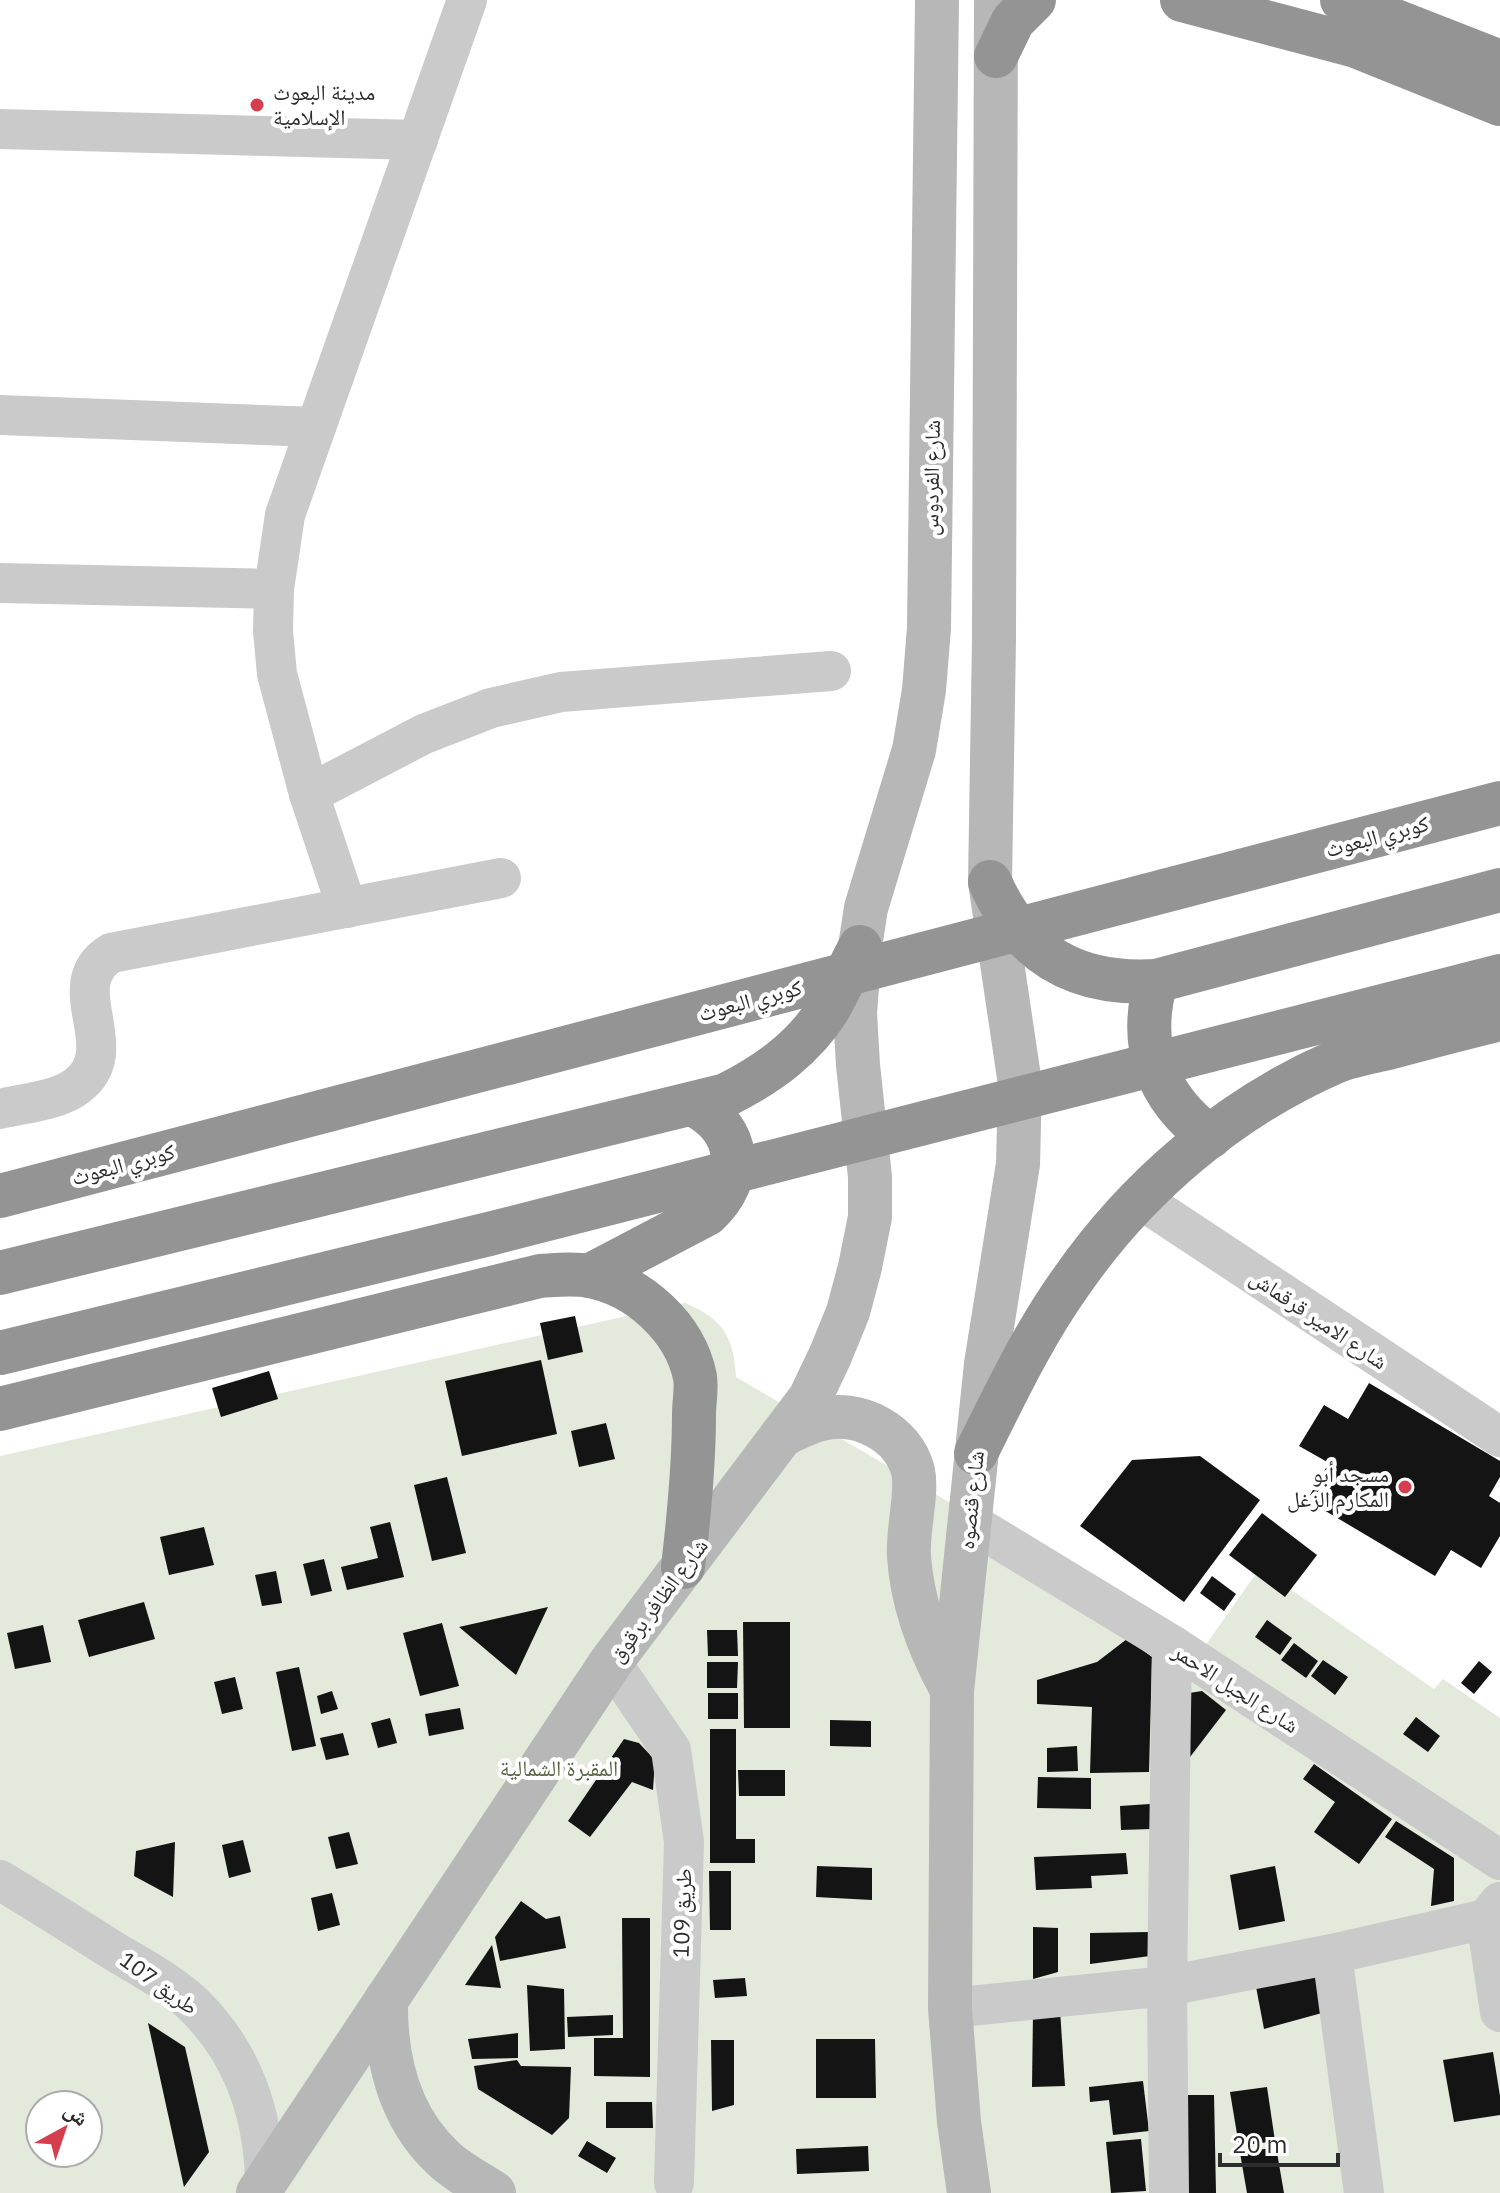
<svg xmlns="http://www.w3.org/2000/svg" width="1500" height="2193" viewBox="0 0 1500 2193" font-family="'IBM Plex Sans','Noto Naskh Arabic',sans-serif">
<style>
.green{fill:#e3e9db;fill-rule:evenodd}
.building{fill:#141414}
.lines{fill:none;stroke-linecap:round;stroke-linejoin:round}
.street{stroke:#cacaca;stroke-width:40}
.secondary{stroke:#b7b7b7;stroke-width:44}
.highway{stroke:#949494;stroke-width:44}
.highway-bridge{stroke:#949494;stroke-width:44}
.poi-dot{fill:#d53e4d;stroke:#fff;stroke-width:3}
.labels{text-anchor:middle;stroke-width:8;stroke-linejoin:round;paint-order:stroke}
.poi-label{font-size:22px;fill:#2d2d2d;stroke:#fff;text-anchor:start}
.street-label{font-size:22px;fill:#2d2d2d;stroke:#fff}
.park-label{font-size:22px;fill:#51643e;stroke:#fff}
</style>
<rect width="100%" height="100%" fill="#fff"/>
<path class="green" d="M685 1303C723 1319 734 1337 736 1377L1051 1562 1198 1656 1260 1568 1434 1689 1443 1679 1500 1718V2193H0V1456ZM40 2105H88V2153H40Z"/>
<g class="building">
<path d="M575 1316 583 1352 548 1360 540 1323Z"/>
<path d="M541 1360 557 1434 462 1456 445 1381Z"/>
<path d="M269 1371 278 1399 221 1417 212 1388Z"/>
<path d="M1369 1383 1500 1461V1477L1489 1496 1500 1503V1536L1481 1568 1451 1550 1435 1576 1307 1500 1329 1463 1299 1446 1324 1405 1348 1419Z"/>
<path d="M606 1423 615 1459 579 1467 571 1431Z"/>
<path d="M1200 1456 1260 1500 1184 1602 1080 1526 1132 1460Z"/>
<path d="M447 1477 466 1553 432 1561 414 1485Z"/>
<path d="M1262 1513 1317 1555 1285 1597 1229 1555Z"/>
<path d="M390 1522 404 1577 347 1590 341 1567 378 1558 370 1527Z"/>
<path d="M204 1527 214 1565 169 1575 160 1537Z"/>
<path d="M324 1559 332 1591 311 1596 303 1564Z"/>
<path d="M276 1571 282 1603 262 1606 255 1575Z"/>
<path d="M1212 1576 1236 1594 1224 1611 1200 1593Z"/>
<path d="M144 1602 155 1639 89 1657 78 1620Z"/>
<path d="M548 1607 516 1675 459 1627Z"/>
<path d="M1267 1620 1292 1638 1280 1655 1255 1637Z"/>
<path d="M743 1622H790V1728H744Z"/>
<path d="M442 1623 459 1686 420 1696 403 1633Z"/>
<path d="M43 1625 51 1662 15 1669 7 1633Z"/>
<path d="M707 1630H737L738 1656H708Z"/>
<path d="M1127 1639 1152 1657 1149 1772 1090 1773 1092 1707 1037 1704V1680L1097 1662Z"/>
<path d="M1294 1643 1318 1661 1306 1678 1281 1660Z"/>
<path d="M1323 1660 1348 1677 1335 1695 1311 1676Z"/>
<path d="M1479 1661 1492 1672 1474 1694 1461 1683Z"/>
<path d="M707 1662H738L737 1688H707Z"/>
<path d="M299 1667 316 1746 292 1751 276 1672Z"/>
<path d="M235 1677 243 1709 222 1714 214 1682Z"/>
<path d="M332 1691 338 1709 321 1714 317 1696Z"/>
<path d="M1202 1691 1226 1710 1190 1757 1183 1694Z"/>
<rect x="708" y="1693" width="30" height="26"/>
<path d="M460 1708 464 1729 429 1736 425 1714Z"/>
<path d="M1416 1717 1440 1736 1428 1752 1403 1734Z"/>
<path d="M390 1718 397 1743 378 1748 371 1723Z"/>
<path d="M830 1720 871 1721V1747L830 1746Z"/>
<path d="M710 1729H736V1839H755V1863H710Z"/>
<path d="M343 1733 349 1755 326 1760 320 1738Z"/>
<path d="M624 1739 639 1743 655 1760 653 1790 632 1782 590 1837 568 1821Z"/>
<path d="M1077 1746 1078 1771 1047 1772V1748Z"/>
<path d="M1314 1764 1392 1819 1359 1864 1314 1832 1335 1802 1303 1779Z"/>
<path d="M738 1770H785V1796H739Z"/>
<path d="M1038 1777 1091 1778V1809L1037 1808Z"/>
<path d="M1150 1804 1151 1829 1121 1830 1120 1806Z"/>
<path d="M1396 1821 1454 1858V1901L1431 1906 1434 1869 1385 1837Z"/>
<path d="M349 1832 358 1864 336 1869 328 1837Z"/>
<path d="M243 1840 251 1872 229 1878 222 1845Z"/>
<path d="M175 1842 173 1897 134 1876 136 1851Z"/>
<path d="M1126 1853 1128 1874 1091 1876 1092 1888 1036 1890 1034 1857Z"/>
<path d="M817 1866 872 1868V1900L816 1897Z"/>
<path d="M1275 1866 1285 1921 1239 1930 1230 1875Z"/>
<path d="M709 1871H731V1930H710Z"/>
<path d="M332 1893 340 1925 318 1931 311 1898Z"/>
<path d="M521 1901 546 1919 560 1916 566 1948 500 1961 495 1937Z"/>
<path d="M622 1918H650V2077L594 2076V2038H623Z"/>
<path d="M1033 1927 1058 1928V1972L1033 1979Z"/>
<path d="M1149 1932 1150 1956 1090 1964V1933Z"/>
<path d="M492 1945 501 1988 465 1985Z"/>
<path d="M1315 1965 1322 2013 1264 2029 1254 1976Z"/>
<path d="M745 1978 747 1996 715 1998 713 1980Z"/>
<path d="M527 1985 564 1989 565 2049 530 2051Z"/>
<path d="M1060 2010 1065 2086 1032 2087 1033 2013Z"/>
<path d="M613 2015V2035L568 2037 567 2017Z"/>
<path d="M148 2023 185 2047 209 2152 184 2187Z"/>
<path d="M518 2033V2058L472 2059 468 2039Z"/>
<path d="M816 2039H875L876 2098H816Z"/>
<path d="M711 2040H734V2105L712 2111Z"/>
<path d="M1493 2052 1500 2096V2115L1454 2122 1443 2060Z"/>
<path d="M517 2060 521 2066 571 2067 569 2118 552 2135 478 2089 474 2066Z"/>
<path d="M1143 2081 1149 2131 1113 2135 1109 2100 1090 2102 1089 2087Z"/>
<path d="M1267 2087 1275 2141 1239 2146 1230 2092Z"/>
<path d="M1186 2095H1214L1216 2193H1187Z"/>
<path d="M606 2102H652L653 2128H606Z"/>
<path d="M1141 2139 1146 2191 1111 2193 1106 2142Z"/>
<path d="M587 2141 616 2158 607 2173 578 2156Z"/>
<path d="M868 2146 869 2171 797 2174 796 2149Z"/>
<path d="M1276 2147 1284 2193H1247L1240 2153Z"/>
</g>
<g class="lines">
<g class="street">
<path d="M0 129 418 140"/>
<path d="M0 415 316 427"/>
<path d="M0 583 274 589"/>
<path d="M309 794 424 734 491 708 561 692 831 671"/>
<path d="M347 908 309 794 277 674 273 631 274 589 285 515 467 0"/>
<path d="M0 1109C23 1103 58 1101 77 1086 127 1049 58 986 111 953L501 878"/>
<path d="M1140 1199 1500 1437"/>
<path d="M968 1521 1172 1645 1500 1860"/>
<path d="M611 1662 671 1750 684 1842 674 2183"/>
<path d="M0 1880C36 1902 73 1925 109 1948 138 1966 170 1982 195 2006 243 2054 264 2115 265 2183"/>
<path d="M1486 1919 1500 2012"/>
<path d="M1332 1954 1364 2193"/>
<path d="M950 2008 1167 1986 1332 1954 1486 1919 1500 1902"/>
<path d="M1169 2193 1167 1986 1172 1645"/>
</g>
<g class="secondary">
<path d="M782 1435C795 1429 808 1422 821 1419 858 1410 903 1432 913 1471 918 1493 907 1531 909 1556 912 1603 929 1648 951 1688"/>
<path d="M386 2000C385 2058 399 2117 443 2158 457 2172 478 2182 494 2193"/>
<path d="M258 2193 611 1662 810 1398 830 1356 848 1312 860 1267 870 1217V1177L858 1065 855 1013 860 947 866 908 914 750 924 690 929 628 937 0"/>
<path d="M969 2193 959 2122 950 2008 952 1691 986 1364 1018 1164 1020 1084 990 882 994 639 996 0"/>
</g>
<g class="highway">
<path d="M1182 0 1356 46 1500 104"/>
<path d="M1342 0 1500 62"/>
<path d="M996 56 1013 21 1034 0"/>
<path d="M990 882C1022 955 1077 986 1156 981L1500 890"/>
<path d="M1156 981C1138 1045 1156 1097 1210 1137"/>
<path d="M0 1273 726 1095C768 1074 804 1048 829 1008 840 989 849 967 860 947"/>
<path d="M589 1276 707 1214C746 1178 741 1129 694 1105"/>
<path d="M0 1409 540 1276C557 1275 573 1273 589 1276 638 1285 685 1327 695 1377 697 1389 694 1402 694 1414 694 1466 689 1516 683 1567"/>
<path d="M976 1453C1005 1395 1033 1335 1071 1282 1136 1188 1229 1108 1335 1062 1351 1055 1371 1052 1388 1048 1425 1038 1463 1028 1500 1019"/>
</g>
<g class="highway-bridge">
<path d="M0 1196 1500 803"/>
<path d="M0 1353 489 1234 1500 976"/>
</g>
</g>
<g class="poi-dot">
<circle cx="257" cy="105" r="8"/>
<circle cx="1405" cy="1487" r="8"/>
</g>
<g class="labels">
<g class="poi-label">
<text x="273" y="100">مدينة البعوث<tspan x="273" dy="25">الإسلامية</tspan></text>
<text x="1389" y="1482" text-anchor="end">مسجد أبو<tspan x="1389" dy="25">المكارم الزغل</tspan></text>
</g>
<g class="street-label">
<text transform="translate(931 478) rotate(-89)" y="8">شارع الفردوس</text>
<text transform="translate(1377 836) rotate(-15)" y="8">كوبري البعوث</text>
<text transform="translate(750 1000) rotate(-15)" y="8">كوبري البعوث</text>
<text transform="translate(123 1164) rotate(-15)" y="8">كوبري البعوث</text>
<text transform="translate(1319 1319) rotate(34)" y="8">شارع الامير قرقماش</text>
<text transform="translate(971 1500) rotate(-84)" y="8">شارع قنصوه</text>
<text transform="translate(658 1600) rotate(-53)" y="8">شارع الظافر برقوق</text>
<text transform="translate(1236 1688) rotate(33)" y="8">شارع الجبل الاحمر</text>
<text transform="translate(682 1913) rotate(-88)" y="8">طريق 109</text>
<text transform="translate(159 1983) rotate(36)" y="8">طريق 107</text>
</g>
<g class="park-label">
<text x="559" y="1776">المقبرة الشمالية</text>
</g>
</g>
<g transform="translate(64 2129) rotate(40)"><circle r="38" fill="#ffffff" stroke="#ababab" stroke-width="2"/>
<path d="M0-6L14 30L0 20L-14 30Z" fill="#d53e4d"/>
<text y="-12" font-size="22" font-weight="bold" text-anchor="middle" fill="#2d2d2d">ش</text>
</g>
<path d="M1220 2153v12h118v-12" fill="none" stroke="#2d2d2d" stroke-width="4"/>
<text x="1232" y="2153" font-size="24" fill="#2d2d2d" stroke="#ffffff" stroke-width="6" paint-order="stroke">20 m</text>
</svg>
